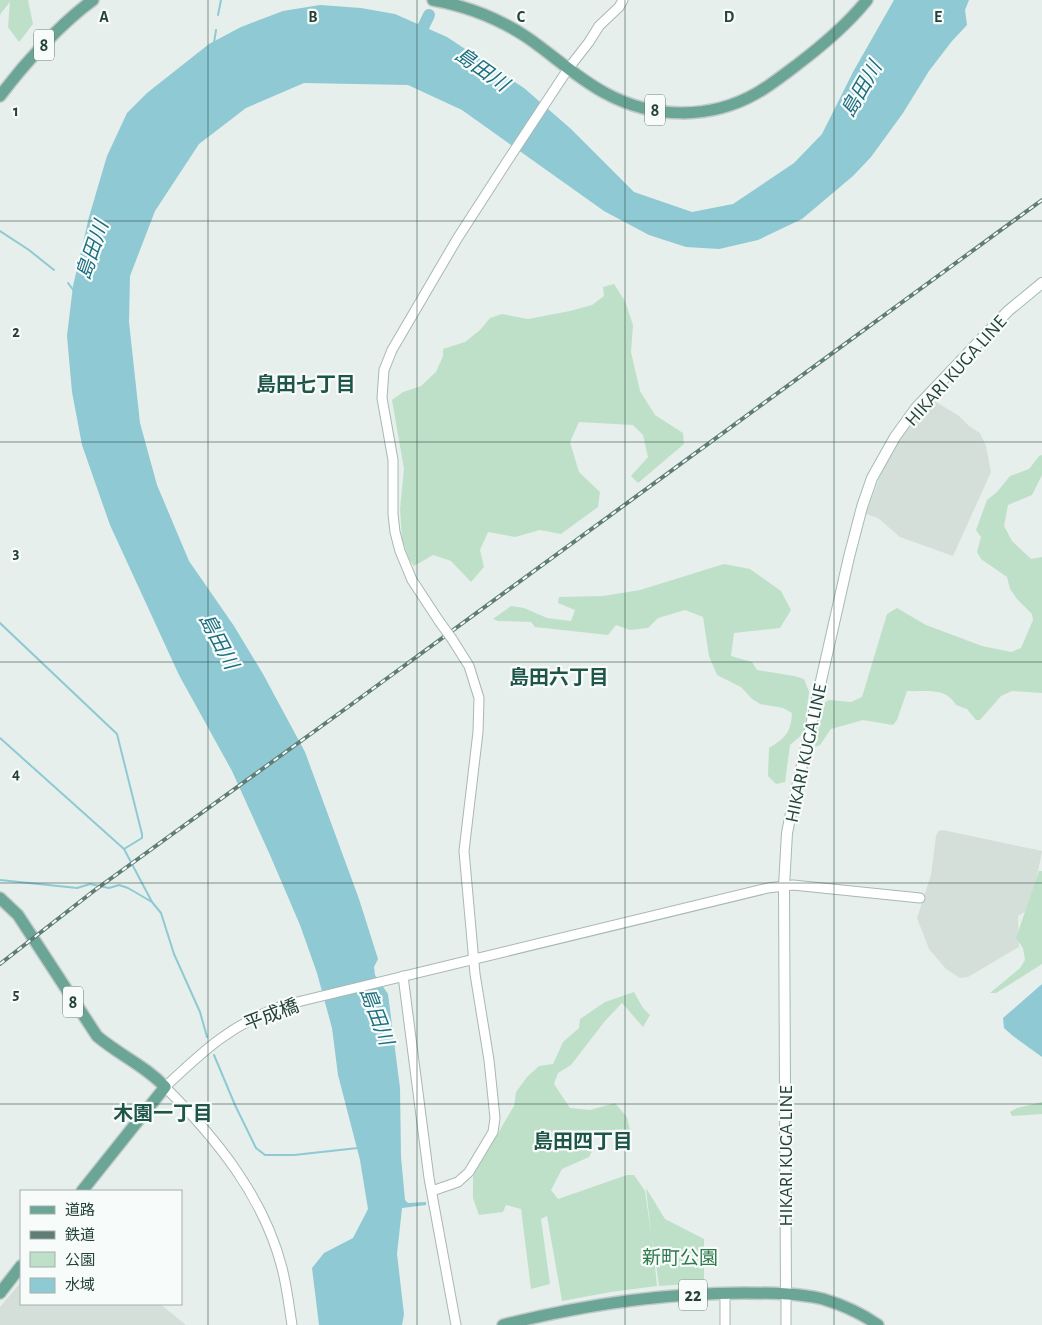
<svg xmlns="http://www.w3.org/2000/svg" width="1042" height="1325" viewBox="0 0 1042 1325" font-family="'Alegreya Sans','Noto Sans JP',sans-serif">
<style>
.built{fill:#d4dfda}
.green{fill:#bfe0c8}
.water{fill:#8ec9d4}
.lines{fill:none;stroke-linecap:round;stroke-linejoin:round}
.stream{stroke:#8ec9d4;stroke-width:2}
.river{stroke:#8ec9d4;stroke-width:12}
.tertiary-casing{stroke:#a8b8b2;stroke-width:11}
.secondary-casing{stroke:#a4bbb3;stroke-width:12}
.primary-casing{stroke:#c2cac8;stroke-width:14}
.tertiary{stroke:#fff;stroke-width:9}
.secondary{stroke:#fff;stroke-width:10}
.primary{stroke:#6aa596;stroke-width:11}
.rail-casing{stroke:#5f7d75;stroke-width:4}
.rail{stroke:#f7fbf9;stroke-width:2;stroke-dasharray:5.5;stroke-linecap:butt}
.tertiary-bridge-casing{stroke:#a8b8b2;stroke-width:11;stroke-linecap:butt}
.tertiary-bridge{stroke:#fff;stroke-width:9}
.grid{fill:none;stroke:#24423a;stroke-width:1;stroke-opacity:0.55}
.labels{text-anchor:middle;stroke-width:4.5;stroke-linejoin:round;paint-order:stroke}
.shield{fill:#f7fbf9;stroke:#637a73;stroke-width:1}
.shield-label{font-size:18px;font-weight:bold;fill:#24423a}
.street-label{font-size:19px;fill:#24423a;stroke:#f7fbf9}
.park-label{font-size:19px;fill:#2d7a4b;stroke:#f7fbf9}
.water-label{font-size:20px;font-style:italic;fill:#1c6f80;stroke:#f7fbf9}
.neighbourhood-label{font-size:20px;font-weight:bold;fill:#1f5548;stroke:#f7fbf9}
.grid-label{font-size:16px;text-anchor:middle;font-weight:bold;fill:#24423a;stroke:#f7fbf9;stroke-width:4.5;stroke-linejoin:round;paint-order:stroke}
</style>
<rect width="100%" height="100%" fill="#e6efeb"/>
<g class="built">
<path d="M931 399 959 416 969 426 980 433 986 446 991 472 953 556 900 537 878 518 866 514 884 465 913 420Z"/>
<path d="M943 830 1042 851 1031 908 1018 916 1019 947 968 977 960 978 946 969 929 949 917 918 931 875 936 836 938 831Z"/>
<path d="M21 1282V1304H160L186 1325H0V1307Z"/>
</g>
<g class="green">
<path d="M0 0H28L33 24 19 42 8 27 10 2 1 13 0 16Z"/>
<path d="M614 284 625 301 633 325 631 352 640 391 655 415 683 433 684 444 638 483 631 476 648 457 643 435 633 425 579 422 570 442 579 472 600 492 598 507 561 534 540 530 515 537 488 532 480 550 484 567 471 582 451 561 433 555 414 566 409 559 402 539 400 509 404 469 392 400 403 392 421 386 436 372 443 356V349L465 342 480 330 490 318 502 314 528 319 570 311 592 305 604 296 603 287Z"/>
<path d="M1042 455V475L1032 495 1008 505 1004 526 1012 541 1031 559 1042 557V693L1012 691 1001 696 980 720H976L967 709 956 705C946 687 926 692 907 691L897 720 893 725 863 720 831 729 820 745 815 747 824 703 829 700 851 702 862 697 887 614 897 608 926 625 982 646 1011 652 1021 648 1033 620 1032 614 1017 599 1010 589 1007 577 981 559 977 552 981 537 976 530 987 500 997 492 1010 476 1029 469 1039 456Z"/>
<path d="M724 564 750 569 781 591 791 610 780 628 734 633 731 656 752 662 757 670 794 676 804 679 809 692 804 733 790 745 785 782 776 784 768 776 769 748C785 738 791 733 792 713L783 708 760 704 752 699 741 687 717 675 709 656 703 617 685 610 658 618 648 628 630 630 616 625 608 635 535 627 531 622 498 621 493 619 511 606 524 608 547 618 571 621 575 610 558 603 559 597 603 596 640 590Z"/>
<path d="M1039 871H1042V964L996 993H990L1020 968 1025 960 1023 948 1016 938Z"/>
<path d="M634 992 643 1008 650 1015 643 1027 622 1003 605 1021 571 1065 558 1073 554 1084 570 1108 590 1110 615 1103 627 1117 630 1130H607L593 1137 594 1147 589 1157 562 1169 551 1190 558 1199 627 1175H634L645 1191 651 1234 646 1188 665 1219 704 1239V1283L659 1286 652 1236 657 1286 611 1292 562 1301 547 1216 541 1219 550 1284 531 1289 521 1209 506 1205 503 1212 479 1215 473 1198V1176L514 1106 516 1092 527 1077 539 1066 553 1064 563 1042 579 1028 580 1019 605 1002Z"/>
<path d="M1042 1102V1114L1012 1116 1010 1112 1017 1108Z"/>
</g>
<g class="water">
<path d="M894 0H969L965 10 967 25 952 41 929 71 903 113 871 157 853 176 802 219 758 240 719 249 686 247 649 235 604 211 462 110 408 85 304 83 246 108 199 144 155 211 130 276 129 322 140 423 157 485 189 561 234 626 263 674 305 752 359 899 378 959 374 967 375 975 388 994 400 1088 401 1157 405 1200 408 1203 426 1202V1205L402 1208 397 1254 404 1314 402 1325H319L312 1268 324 1253 353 1238 368 1209 360 1160 338 1075 332 1028 317 973 300 925 270 855 232 771 179 675 110 525 82 445 72 392 67 336 73 286 89 217 107 156 127 113 147 93 209 44 241 27 283 11 320 5 361 8 395 14 447 37 524 88 571 129 634 192 692 212 733 204 794 163 822 134 853 72Z"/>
<path d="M1042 984V1057L1013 1036 1004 1028 1003 1018Z"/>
</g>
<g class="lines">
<g class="stream">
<path d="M218 15 221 0"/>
<path d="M214 43 216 30"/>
<path d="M0 231 29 250 54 270"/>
<path d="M68 283 74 291"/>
<path d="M0 623 117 734 142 834V838L124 849"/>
<path d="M0 738 124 849 152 902 161 913 174 954 200 1012 207 1037"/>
<path d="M0 880 77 888 90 884 109 888 119 885 128 888 152 902"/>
<path d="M214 1055 235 1105 256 1148 265 1155H294L358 1148"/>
</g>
<path class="river" d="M417 40 429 15"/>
<g class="tertiary-casing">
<g id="tertiary">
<path d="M439 621 412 580 400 551 395 532 393 514V460L382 398 384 370 392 350 457 239 508 160 568 69 589 42 599 26 619 7 623 0"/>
<path d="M403 976 429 1178 456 1325"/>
<path d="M432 1191 458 1182 469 1172 493 1132 495 1118 489 1060 475 974 464 851 478 732 479 698 469 666 452 639"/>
<path d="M786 1294V1325"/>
<path d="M292 1325C289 1306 287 1287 282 1268 264 1197 216 1138 165 1087 204 1050 233 1023 285 1005L768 888 793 885 920 898"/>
<path d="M725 1325V1293"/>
</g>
</g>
<g class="secondary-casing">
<path id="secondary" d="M786 1294 784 886 787 833 790 818 849 557 862 507 872 478 895 437 916 408 1008 311 1042 283"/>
</g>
<g class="primary-casing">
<g id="primary">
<path d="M433 0C466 6 500 19 528 38 554 56 577 78 605 93 653 119 710 120 757 93 771 85 785 74 798 64 823 45 847 25 867 0"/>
<path d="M0 96C24 64 61 23 93 0"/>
<path d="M0 898 18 915 97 1036C119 1055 146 1066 165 1087L82 1191"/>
<path d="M0 1293 21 1266"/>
<path d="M503 1325C582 1305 662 1293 744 1293 770 1293 798 1293 823 1299 843 1305 861 1313 878 1325"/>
</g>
</g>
<use href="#tertiary" class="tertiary"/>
<use href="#secondary" class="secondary"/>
<use href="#primary" class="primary"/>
<g class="rail-casing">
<path id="rail" d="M0 964 95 890 341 712 1042 200"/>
</g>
<use href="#rail" class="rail"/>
<g class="tertiary-bridge-casing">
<path id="tertiary-bridge" d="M439 621 452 639"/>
</g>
<use href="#tertiary-bridge" class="tertiary-bridge"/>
</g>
<path class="grid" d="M208 0V1325M417 0V1325M625 0V1325M834 0V1325M0 221H1042M0 442H1042M0 662H1042M0 883H1042M0 1104H1042"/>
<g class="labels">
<g class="shield">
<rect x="34" y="29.5" width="20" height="31" rx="4"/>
<rect x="645" y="94.5" width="20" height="31" rx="4"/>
<rect x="63" y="986.5" width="20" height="31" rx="4"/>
<rect x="679" y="1279.5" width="28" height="31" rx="4"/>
</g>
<g class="shield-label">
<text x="44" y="51">8</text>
<text x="655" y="116">8</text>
<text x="73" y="1008">8</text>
<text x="693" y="1301">22</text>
</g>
<g class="street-label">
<text transform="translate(955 370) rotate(-48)" y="7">HIKARI KUGA LINE</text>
<text transform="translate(805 753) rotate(-78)" y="7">HIKARI KUGA LINE</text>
<text transform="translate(271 1014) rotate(-21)" y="7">平成橋</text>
<text transform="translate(785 1156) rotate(-90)" y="7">HIKARI KUGA LINE</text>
</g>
<g class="park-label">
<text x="680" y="1264">新町公園</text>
</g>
<g class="water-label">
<text transform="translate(482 69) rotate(35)" y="7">島田川</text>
<text transform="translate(861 89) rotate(-60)" y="7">島田川</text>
<text transform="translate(92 250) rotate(-71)" y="7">島田川</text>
<text transform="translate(219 641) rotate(62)" y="7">島田川</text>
<text transform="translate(377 1016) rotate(69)" y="7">島田川</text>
</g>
<g class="neighbourhood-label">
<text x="306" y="391">島田七丁目</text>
<text x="559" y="684">島田六丁目</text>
<text x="163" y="1120">木園一丁目</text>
<text x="583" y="1148">島田四丁目</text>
</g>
</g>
<g class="grid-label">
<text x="104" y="22">A</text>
<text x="313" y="22">B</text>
<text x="521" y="22">C</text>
<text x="729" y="22">D</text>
<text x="938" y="22">E</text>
<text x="16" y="116">1</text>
<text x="16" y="337">2</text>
<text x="16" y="558">3</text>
<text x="16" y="779">4</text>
<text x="16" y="999">5</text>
</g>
<rect x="20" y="1190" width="162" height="115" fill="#f7fbf9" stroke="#a3b1ad"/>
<rect x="30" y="1206" width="25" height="8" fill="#6aa596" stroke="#a3b1ad"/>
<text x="65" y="1215" font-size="15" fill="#24423a">道路</text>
<rect x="30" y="1231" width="25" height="8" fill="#5f7d75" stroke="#a3b1ad"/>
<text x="65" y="1240" font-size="15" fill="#24423a">鉄道</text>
<rect x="30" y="1252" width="25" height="15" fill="#bfe0c8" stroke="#a3b1ad"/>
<text x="65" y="1265" font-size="15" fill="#24423a">公園</text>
<rect x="30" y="1278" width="25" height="15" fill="#8ec9d4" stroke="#a3b1ad"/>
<text x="65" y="1290" font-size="15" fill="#24423a">水域</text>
</svg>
